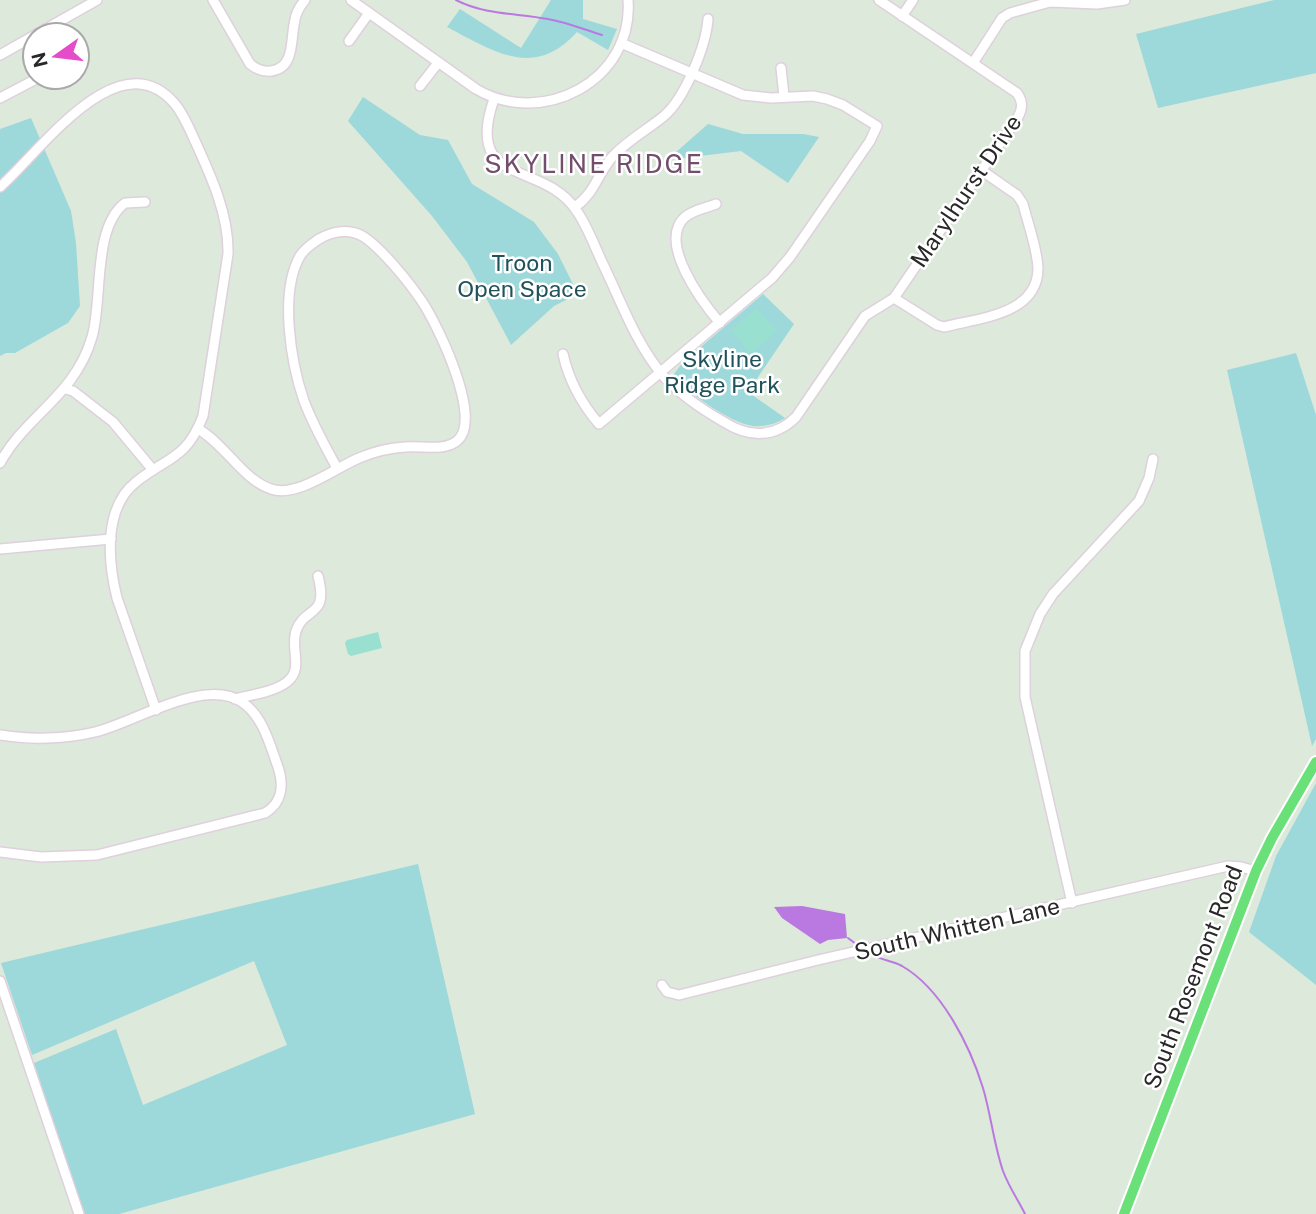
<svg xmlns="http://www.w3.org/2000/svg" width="1316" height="1214" viewBox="0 0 1316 1214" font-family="'Public Sans',sans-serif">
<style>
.green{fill:#9dd8da}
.pitch{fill:#9ae0d1}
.water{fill:#ba79e0}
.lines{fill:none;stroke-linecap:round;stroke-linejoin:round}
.stream{stroke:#ba79e0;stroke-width:2}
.minor-casing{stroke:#dfd0dd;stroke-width:12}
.major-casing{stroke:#fff;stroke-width:14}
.minor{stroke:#fff;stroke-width:9}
.major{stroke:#69e078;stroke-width:10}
.labels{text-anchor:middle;stroke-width:5;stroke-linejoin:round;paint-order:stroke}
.street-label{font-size:23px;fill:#282828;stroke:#fff}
.park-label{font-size:23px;fill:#21525b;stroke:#fff}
.quarter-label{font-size:26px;letter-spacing:2px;fill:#734e6c;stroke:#fff}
</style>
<rect width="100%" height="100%" fill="#dce9db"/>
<g class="green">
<path d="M551 0H583V19L617 29 608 50 577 32C534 80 493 51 447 27L460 9 521 48Z"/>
<path d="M1274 0H1316V73L1158 108 1136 34Z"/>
<path d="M363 97 420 135 448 140 472 184 534 222 558 254 578 294 554 306 511 345 467 262 432 216 348 121Z"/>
<path d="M31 118 71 211 76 243 80 306 68 323 15 353H6L0 356V129Z"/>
<path d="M708 124 743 134H803L819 137 788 183 741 151 667 160Z"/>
<path d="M763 294 794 324 748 392 785 418C776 424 765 427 753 426 731 423 685 392 674 374L683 362Z"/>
<path d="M1296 353 1316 415V739L1312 746 1227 370Z"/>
<path d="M1316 783V985L1249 932 1276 856Z"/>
<path d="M418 864 475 1114 119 1214H83L34 1063 116 1029 143 1105 287 1045 254 961 32 1055 1 963Z"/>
</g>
<g class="pitch">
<path d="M757 308 777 331 751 354 731 330Z"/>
<path d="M378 632 382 648 351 656 348 654 345 643 347 640Z"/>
</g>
<path class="water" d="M802 906 845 914 847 938 828 940 820 944 782 918 774 907Z"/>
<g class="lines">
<g class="stream">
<path d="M456 0C485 15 517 13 548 19 566 22 585 30 602 35"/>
<path d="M848 938 860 947"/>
<path d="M868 952C878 960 891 960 902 966 942 989 970 1046 983 1088 991 1115 994 1145 1003 1171 1009 1187 1018 1200 1025 1214"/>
</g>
<g class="minor-casing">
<g id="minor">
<path d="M213 0 250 64C256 69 262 72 271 71 296 68 290 38 295 20 296 12 300 6 305 0"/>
<path d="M351 0 476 89C542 128 634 81 628 0"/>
<path d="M902 16 913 0"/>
<path d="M349 41 369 13"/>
<path d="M0 55 97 0"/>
<path d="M973 63 1002 18 1010 13 1050 2 1097 4 1125 0"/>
<path d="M781 68 784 96"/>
<path d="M420 86 438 63"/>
<path d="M0 98 40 77"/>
<path d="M494 99C463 188 543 160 576 210 587 225 594 245 602 262 621 301 636 345 665 378 682 396 703 410 724 422 749 438 775 438 796 417L865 316 894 298 1018 117C1023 108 1023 101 1017 93L879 0"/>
<path d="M0 187C40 152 119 38 175 104 184 115 189 128 195 141 211 176 229 215 228 254L203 416C186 460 169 456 136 482 103 508 108 562 117 598L156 710"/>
<path d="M716 204C706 208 693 210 685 217 657 242 702 302 720 323"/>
<path d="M575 207C596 192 597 174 613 156 628 140 647 130 664 116 685 98 706 46 708 19"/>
<path d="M894 298 937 325 944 327C978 318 1038 315 1038 268 1037 247 1028 224 1023 204L1017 195 981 170"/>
<path d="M563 354C569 381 581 403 599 424L772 278 790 257 870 141 877 126 843 105 827 99 813 96 771 98 743 95 621 43"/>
<path d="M66 389 73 391 113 422 153 470"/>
<path d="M198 429C225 444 243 480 271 489 297 498 335 468 359 458 373 452 389 448 405 447 421 445 443 452 457 441 484 420 437 323 421 300 408 281 382 249 364 237 350 228 333 231 319 239 312 244 304 249 300 256 279 293 291 363 304 401 313 425 325 446 337 468"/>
<path d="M0 463C26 415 75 396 92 337 103 300 92 228 125 203L145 202"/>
<path d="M0 549 111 539"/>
<path d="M235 699C251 695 274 692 287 682 304 669 290 649 296 631 305 605 329 619 318 576"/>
<path d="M0 735C30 740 66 739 95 732 136 722 203 677 242 702 263 716 270 745 278 767 284 785 282 803 265 813L97 855 41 857 0 852"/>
<path d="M1072 903 1025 697V651L1040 614 1053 594 1139 501 1149 478 1153 459"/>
<path d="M0 981 79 1214"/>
<path d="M662 985 667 992 679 995 818 960 1228 866 1241 867 1256 871"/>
</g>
</g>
<g class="major-casing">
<path id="major" d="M1124 1214 1256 871 1272 838 1316 762"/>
</g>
<use href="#minor" class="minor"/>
<use href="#major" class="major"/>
</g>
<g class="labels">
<g class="street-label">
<text transform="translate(966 191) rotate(-56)" y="8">Marylhurst Drive</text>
<text transform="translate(957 929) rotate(-13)" y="8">South Whitten Lane</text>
<text transform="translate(1193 977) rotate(-69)" y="8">South Rosemont Road</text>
</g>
<g class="park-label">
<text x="522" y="271">Troon<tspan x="522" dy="26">Open Space</tspan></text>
<text x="722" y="367">Skyline<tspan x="722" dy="26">Ridge Park</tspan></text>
</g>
<g class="quarter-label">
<text x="594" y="173">SKYLINE RIDGE</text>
</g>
</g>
<g transform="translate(56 56) rotate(256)"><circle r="33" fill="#ffffff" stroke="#a9a9a9" stroke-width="2"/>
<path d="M0-5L12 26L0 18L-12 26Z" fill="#e54cc9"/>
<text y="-10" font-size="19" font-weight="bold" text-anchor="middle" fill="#282828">N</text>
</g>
</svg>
